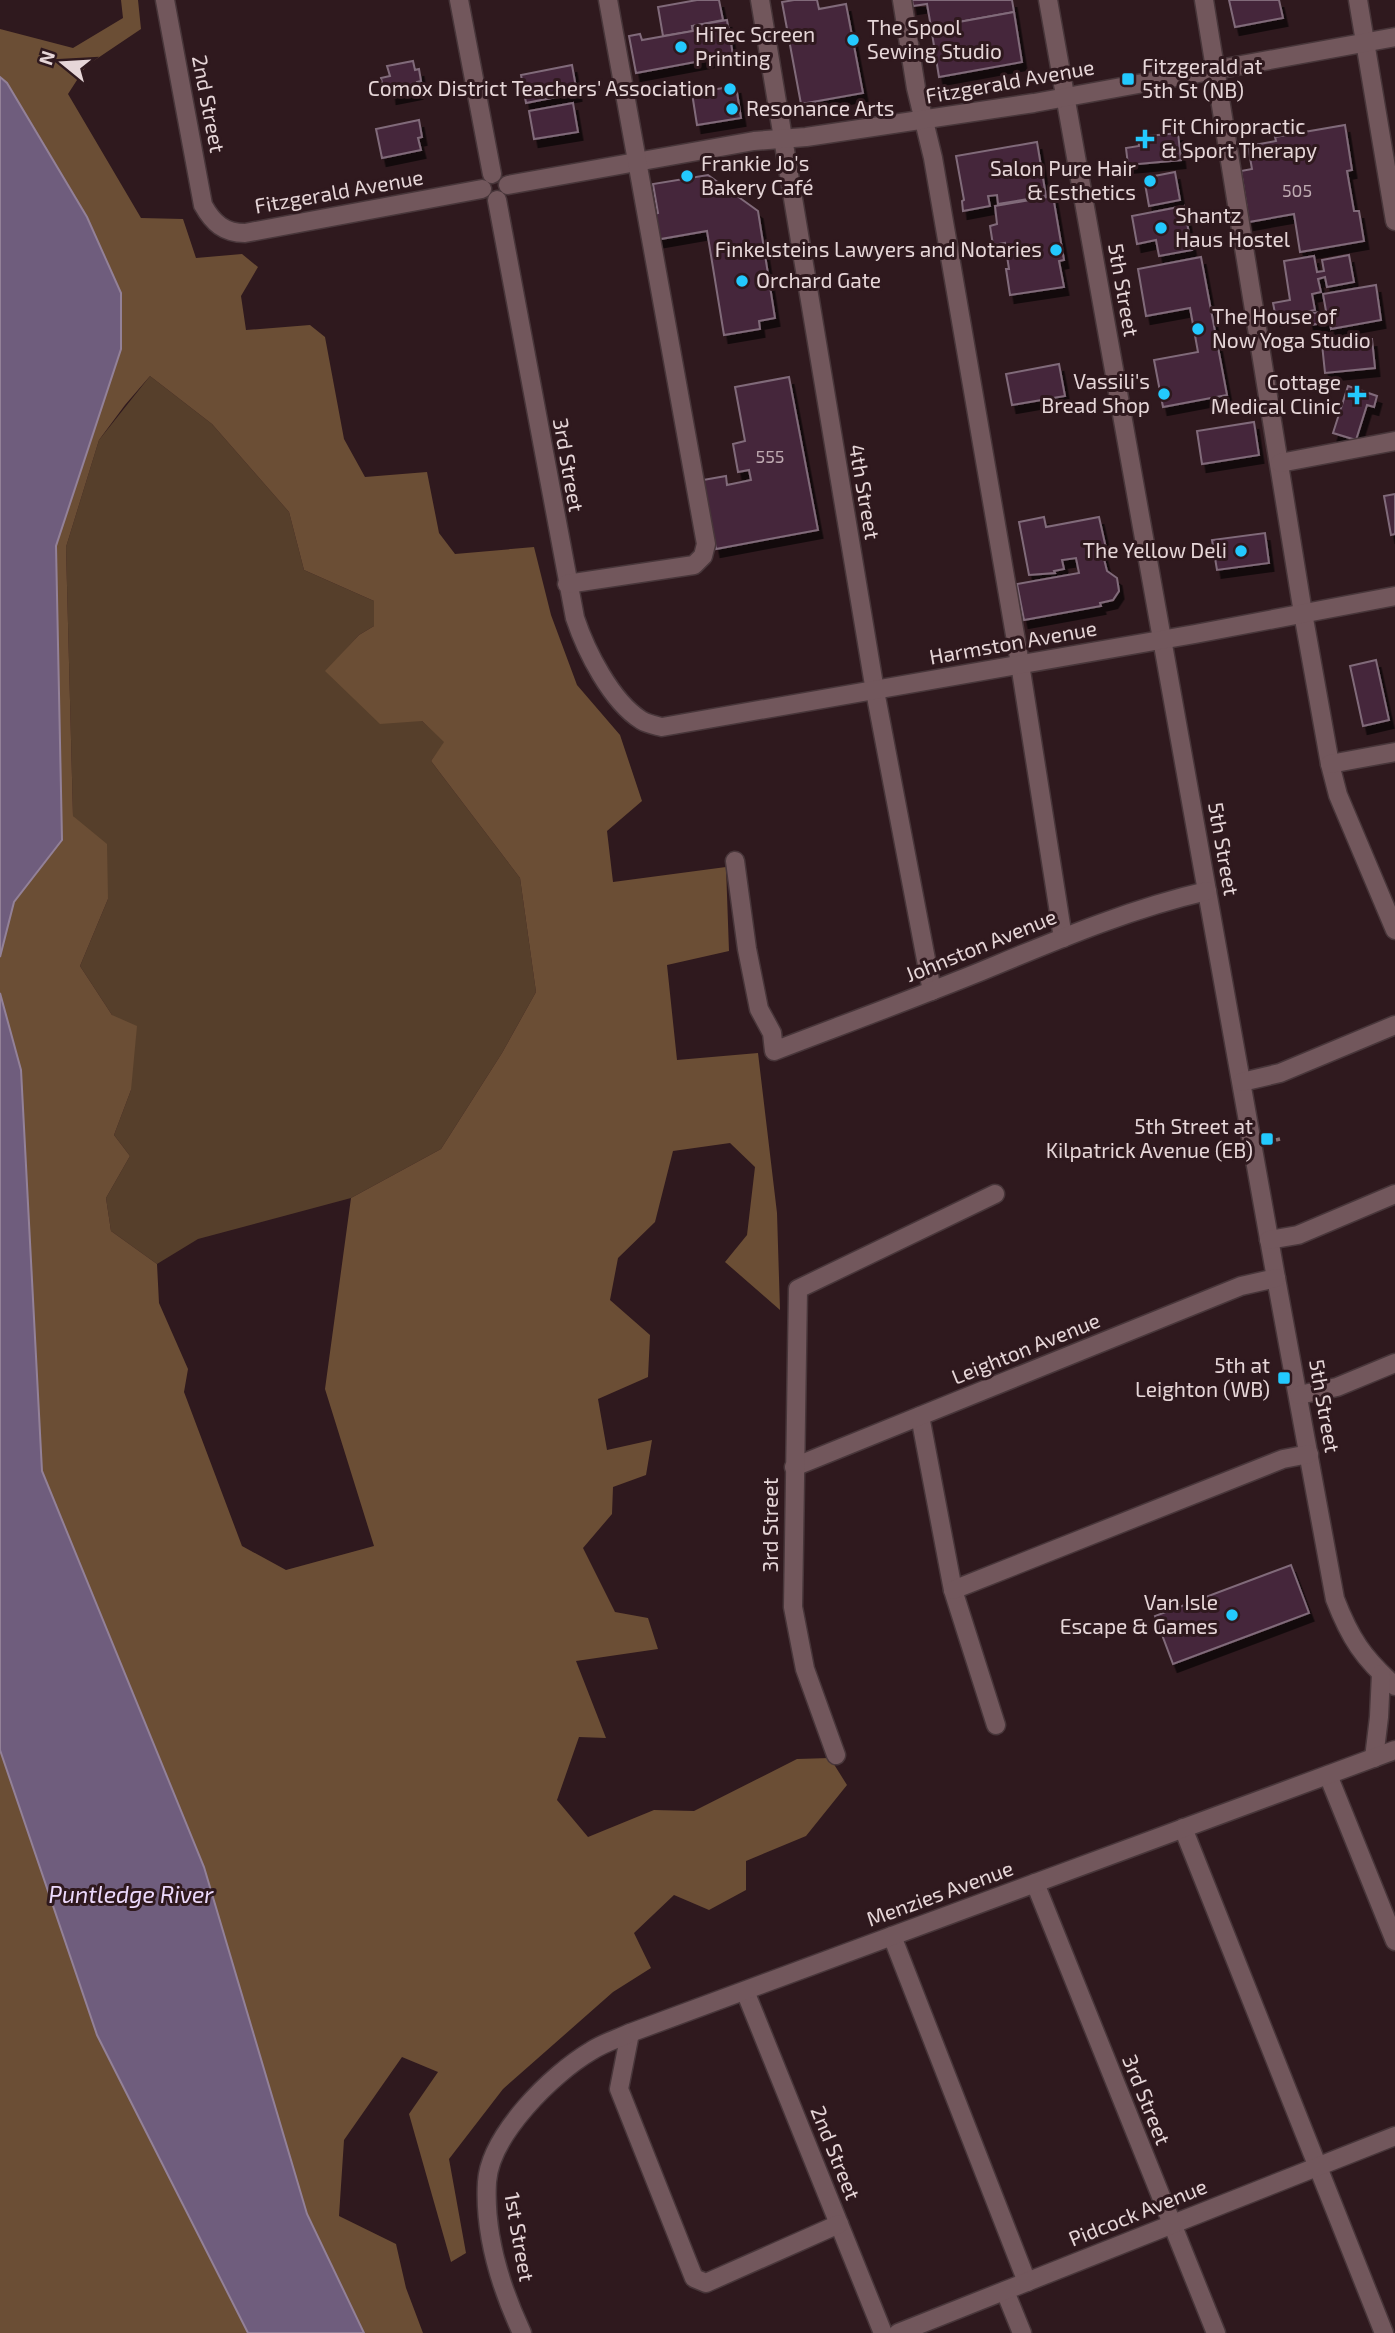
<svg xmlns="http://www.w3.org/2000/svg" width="1395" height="2333" viewBox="0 0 1395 2333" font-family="'Exo 2',sans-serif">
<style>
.green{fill:#563f2b}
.forest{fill:#6b4e35;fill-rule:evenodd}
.water{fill:#6f5d7d;stroke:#938198;stroke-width:2}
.building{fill:#44273b;stroke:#816b7a;stroke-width:2;filter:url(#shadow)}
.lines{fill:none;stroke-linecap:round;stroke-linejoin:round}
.minor-casing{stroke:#48363a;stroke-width:21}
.path{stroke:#857276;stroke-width:3.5;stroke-dasharray:5 3.5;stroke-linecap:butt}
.minor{stroke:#72575c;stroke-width:18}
.poi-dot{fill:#23c9fe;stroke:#2f191e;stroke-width:2.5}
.labels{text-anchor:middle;stroke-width:6;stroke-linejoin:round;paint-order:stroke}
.number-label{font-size:18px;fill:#beaab1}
.poi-label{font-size:21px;fill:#e6d6d8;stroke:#2f191e;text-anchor:start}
.street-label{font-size:21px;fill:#e6d6d8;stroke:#2f191e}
.water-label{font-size:23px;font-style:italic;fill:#eddafd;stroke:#2f191e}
</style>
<defs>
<filter id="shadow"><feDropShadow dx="4.5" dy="8" stdDeviation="0" flood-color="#0009"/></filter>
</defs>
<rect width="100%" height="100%" fill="#2f191e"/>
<path class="green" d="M150 376 212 424 289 512 304 570 374 601V626L359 635 326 671 422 721 445 742 431 761 520 878 536 992 502 1053 441 1149 351 1198 198 1239 157 1264 111 1231 106 1198 130 1156 114 1135 131 1090 112 1015 80 966 108 899 73 816 66 547 99 440Z"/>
<g class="forest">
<path d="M121 0H138L141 29 86 66 68 94 141 218 183 219 196 258 242 254 258 267 241 296 246 330 310 325 325 337 344 439 365 477 427 472 439 533 455 554 534 547 551 615 577 685 620 735 642 801 607 831 613 882 726 867 729 951 667 965 677 1060 758 1053 777 1213 780 1310 725 1262 747 1235 755 1167 730 1143 673 1151 655 1222 618 1258 610 1300 650 1335 648 1377 598 1399 607 1450 652 1440 646 1475 613 1487 612 1514 583 1548 615 1612 648 1618 658 1649 576 1661 606 1738 579 1737 557 1800 588 1837 654 1810 694 1811 797 1759 830 1758 847 1785 806 1836 746 1861V1890L709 1910 674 1895 634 1933 651 1968 613 1992 503 2089 449 2159 466 2253 451 2262 409 2114 438 2072 402 2057 344 2140 339 2216 396 2244 406 2288 423 2333H364L307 2214 204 1867 42 1471 21 1070 0 993V957L14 902 62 840 56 546 121 349V293L87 217 7 83 0 77V29L73 48 123 18ZM150 376 212 424 289 512 304 570 374 601V626L359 635 325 671 380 724 422 721 444 742 431 761 520 878 536 992 502 1053 441 1149 351 1198 325 1389 374 1546 286 1570 242 1546 184 1392 188 1369 159 1303 157 1264 111 1231 106 1198 130 1156 114 1135 131 1090 137 1026 112 1015 80 966 108 899 107 844 73 816 66 547 99 440 125 405Z"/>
<path d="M0 1750 97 2035 248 2333H0Z"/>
</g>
<g class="water">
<path d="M0 77 7 83 87 217 121 293V349L56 546 62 840 14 902 0 957Z"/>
<path d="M0 993 21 1070 42 1471 204 1867 307 2214 364 2333H248L97 2035 0 1750Z"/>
</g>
<g class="building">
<path d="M697 0H719L723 20 692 26 693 31 663 36 658 7Z"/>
<path d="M794 0H817L819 9 846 4 863 93 801 104 782 2Z"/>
<path d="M912 0H1012L1014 12 931 27 927 4 913 6Z"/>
<path d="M1229 0H1279L1283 18 1235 27Z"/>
<path d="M1014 12 1022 62 939 77 931 27Z"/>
<path d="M727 20 733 55 636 73 629 36 640 34 642 40 693 31 692 26Z"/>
<path d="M413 61 415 70 419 69 421 81 417 82 418 91 392 96 391 87 383 88 381 78 390 76 387 66Z"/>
<path d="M572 65 577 93 526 103 521 75Z"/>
<path d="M736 86 741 118 697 125 692 93Z"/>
<path d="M573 103 578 132 534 139 529 111Z"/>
<path d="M419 120 422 137 418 138 421 150 382 158 376 129Z"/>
<path d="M1345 125 1352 170 1347 171 1354 211H1359L1364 241 1300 252 1294 214 1249 222 1241 171 1252 169 1248 146 1276 141 1275 137Z"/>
<path d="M1178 133 1181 160 1128 165 1126 148 1139 146 1138 137Z"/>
<path d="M1037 142 1046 196 998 204 997 195 988 196 990 206 963 211 962 201 964 200 956 156Z"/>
<path d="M1175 172 1180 200 1149 206 1144 178Z"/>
<path d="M708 175 758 211 775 318 759 321 760 329 724 335 707 231 655 240 651 215 658 213 653 184Z"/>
<path d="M1053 196 1064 260 1059 261 1064 287 1010 295 1006 269H1009L1005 243 993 245 990 226 997 224 995 206Z"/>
<path d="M1184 206 1192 250 1159 256 1156 240 1137 244 1132 216Z"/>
<path d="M1349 255 1354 282 1327 287 1325 277 1318 279 1321 292 1312 294 1315 310 1276 318 1273 303 1290 300 1284 261 1314 256 1317 272 1324 271 1322 260Z"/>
<path d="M1201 257 1227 395 1163 407 1154 360 1198 352 1190 308 1146 316 1138 269Z"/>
<path d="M1376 285 1381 320 1331 329 1330 322 1310 325 1308 314 1326 311 1323 294Z"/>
<path d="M1372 339 1375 368 1325 373 1322 344Z"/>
<path d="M1059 364 1065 396 1012 405 1006 374Z"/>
<path d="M789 377 818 530 716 549 703 480 726 476 727 485 751 480 749 470 738 472 733 444 745 441 735 387Z"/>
<path d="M1348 386 1377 396 1374 407 1367 405 1356 440 1333 433Z"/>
<path d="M1254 422 1259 455 1202 464 1197 431Z"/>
<path d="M1395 494V534L1391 535 1384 496Z"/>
<path d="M1044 517 1046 527 1099 517 1106 548 1102 551 1107 571 1117 578 1119 591 1113 600 1100 603 1101 606 1024 620 1017 584 1079 573 1076 558 1062 560 1064 569 1054 571 1055 573 1029 575 1019 522Z"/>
<path d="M1265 533 1269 563 1217 570 1212 540Z"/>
<path d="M1376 660 1389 720 1363 726 1350 666Z"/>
<path d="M1291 1565 1309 1613 1173 1664 1155 1616Z"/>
</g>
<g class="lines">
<g class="minor-casing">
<g id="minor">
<path d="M165 0 203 205C213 223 224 233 245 233L482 189"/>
<path d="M459 0 492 174"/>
<path d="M760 0 875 691 932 991"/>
<path d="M902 0 916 88 933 158 1020 664 1063 938"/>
<path d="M1048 0 1276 1278 1335 1599C1350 1638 1363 1658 1395 1686"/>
<path d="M1204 0 1303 613 1330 764 1338 795 1395 930"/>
<path d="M1358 0 1395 221"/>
<path d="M508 185 754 141 806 137 1034 103 1395 37"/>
<path d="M497 200 575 618C586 651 611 701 641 720 647 724 654 725 662 727L1195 634 1395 596"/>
<path d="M1280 463 1395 441"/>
<path d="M567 584 694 565 703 556 706 544 608 0"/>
<path d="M1330 764 1395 752"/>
<path d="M735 861 747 949 759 1009 772 1033 774 1051C842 1025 910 1000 977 973 1052 942 1128 909 1207 891"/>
<path d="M1242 1082 1280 1073 1395 1025"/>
<path d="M1269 1240 1298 1235 1395 1194"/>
<path d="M1299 1395 1337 1387 1395 1363"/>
<path d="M920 1416 953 1590 996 1725"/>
<path d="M794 1467 1241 1286 1276 1278"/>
<path d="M953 1590 1283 1459 1309 1454"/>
<path d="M836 1755 805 1669 793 1607 798 1289 995 1194"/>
<path d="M1374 1758 1379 1717 1381 1674"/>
<path d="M1328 1775 1395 1941"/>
<path d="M1183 1828 1384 2333"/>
<path d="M1035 1883 1216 2333"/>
<path d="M892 1936 1027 2282"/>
<path d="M745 1991 883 2333"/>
<path d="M630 2033 619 2089 694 2278 706 2283 839 2224"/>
<path d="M1005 2291 1022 2333"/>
<path d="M522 2333C501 2288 484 2233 487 2182 490 2135 552 2074 591 2051 603 2043 617 2039 630 2033L1395 1750"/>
<path d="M898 2333 1395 2136"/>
</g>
</g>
<path class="path" d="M1276 1140 1280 1139"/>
<use href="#minor" class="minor"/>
</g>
<g class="poi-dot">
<circle cx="853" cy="40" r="7"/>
<circle cx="681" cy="47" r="7"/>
<rect x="1121" y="72" width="14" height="14" rx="3.5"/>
<circle cx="730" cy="89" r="7"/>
<circle cx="732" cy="109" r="7"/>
<path d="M1141.5 128.5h7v7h7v7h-7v7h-7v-7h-7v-7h7z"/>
<circle cx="687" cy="176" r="7"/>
<circle cx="1150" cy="181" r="7"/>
<circle cx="1161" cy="228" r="7"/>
<circle cx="1056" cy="250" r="7"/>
<circle cx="742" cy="281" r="7"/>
<circle cx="1198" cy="329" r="7"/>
<circle cx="1164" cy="394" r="7"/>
<path d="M1353.5 384.5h7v7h7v7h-7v7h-7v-7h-7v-7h7z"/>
<circle cx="1241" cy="551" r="7"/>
<rect x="1260" y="1132" width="14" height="14" rx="3.5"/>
<rect x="1277" y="1371" width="14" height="14" rx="3.5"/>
<circle cx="1232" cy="1615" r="7"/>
</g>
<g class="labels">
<g class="number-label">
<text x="1297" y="197">505</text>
<text x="770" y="463">555</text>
</g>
<g class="poi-label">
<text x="867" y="35">The Spool<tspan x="867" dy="24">Sewing Studio</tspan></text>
<text x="695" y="42">HiTec Screen<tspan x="695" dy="24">Printing</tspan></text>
<text x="1142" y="74">Fitzgerald at<tspan x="1142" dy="24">5th St (NB)</tspan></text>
<text x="716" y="96" text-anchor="end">Comox District Teachers' Association</text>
<text x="746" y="116">Resonance Arts</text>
<text x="1161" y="134">Fit Chiropractic<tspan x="1161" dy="24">&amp; Sport Therapy</tspan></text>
<text x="701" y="171">Frankie Jo's<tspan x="701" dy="24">Bakery Café</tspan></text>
<text x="1136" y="176" text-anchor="end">Salon Pure Hair<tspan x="1136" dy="24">&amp; Esthetics</tspan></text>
<text x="1175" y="223">Shantz<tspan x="1175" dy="24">Haus Hostel</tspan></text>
<text x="1042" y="257" text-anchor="end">Finkelsteins Lawyers and Notaries</text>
<text x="756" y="288">Orchard Gate</text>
<text x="1212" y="324">The House of<tspan x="1212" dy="24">Now Yoga Studio</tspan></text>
<text x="1150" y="389" text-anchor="end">Vassili's<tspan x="1150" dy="24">Bread Shop</tspan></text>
<text x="1341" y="390" text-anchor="end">Cottage<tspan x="1341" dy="24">Medical Clinic</tspan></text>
<text x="1227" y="558" text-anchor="end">The Yellow Deli</text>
<text x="1253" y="1134" text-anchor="end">5th Street at<tspan x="1253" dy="24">Kilpatrick Avenue (EB)</tspan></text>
<text x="1270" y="1373" text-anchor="end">5th at<tspan x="1270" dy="24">Leighton (WB)</tspan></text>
<text x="1218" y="1610" text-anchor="end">Van Isle<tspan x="1218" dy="24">Escape &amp; Games</tspan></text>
</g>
<g class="street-label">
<text transform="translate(1010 82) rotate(-10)" y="7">Fitzgerald Avenue</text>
<text transform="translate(208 104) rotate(79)" y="7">2nd Street</text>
<text transform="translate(339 192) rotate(-10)" y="7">Fitzgerald Avenue</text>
<text transform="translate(1123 290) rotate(80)" y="7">5th Street</text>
<text transform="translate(568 465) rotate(80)" y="7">3rd Street</text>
<text transform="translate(864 492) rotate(80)" y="7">4th Street</text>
<text transform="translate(1013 643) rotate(-10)" y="7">Harmston Avenue</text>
<text transform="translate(1223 849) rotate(80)" y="7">5th Street</text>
<text transform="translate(981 946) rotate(-22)" y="7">Johnston Avenue</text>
<text transform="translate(1026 1349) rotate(-22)" y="7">Leighton Avenue</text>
<text transform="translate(1324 1406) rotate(80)" y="7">5th Street</text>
<text transform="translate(771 1525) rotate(-90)" y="7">3rd Street</text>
<text transform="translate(940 1894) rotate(-20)" y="7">Menzies Avenue</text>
<text transform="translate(1146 2100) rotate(68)" y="7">3rd Street</text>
<text transform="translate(835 2153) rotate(68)" y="7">2nd Street</text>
<text transform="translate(1138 2213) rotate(-22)" y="7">Pidcock Avenue</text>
<text transform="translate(519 2237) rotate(80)" y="7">1st Street</text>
</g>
<g class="water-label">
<text x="131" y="1903">Puntledge River</text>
</g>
</g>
<g transform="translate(63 63) rotate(288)" stroke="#2f191e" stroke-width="5" paint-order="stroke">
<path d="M0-5L12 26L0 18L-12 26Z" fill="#e6d6d8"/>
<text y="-10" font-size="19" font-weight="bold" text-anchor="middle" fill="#e6d6d8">N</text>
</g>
</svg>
